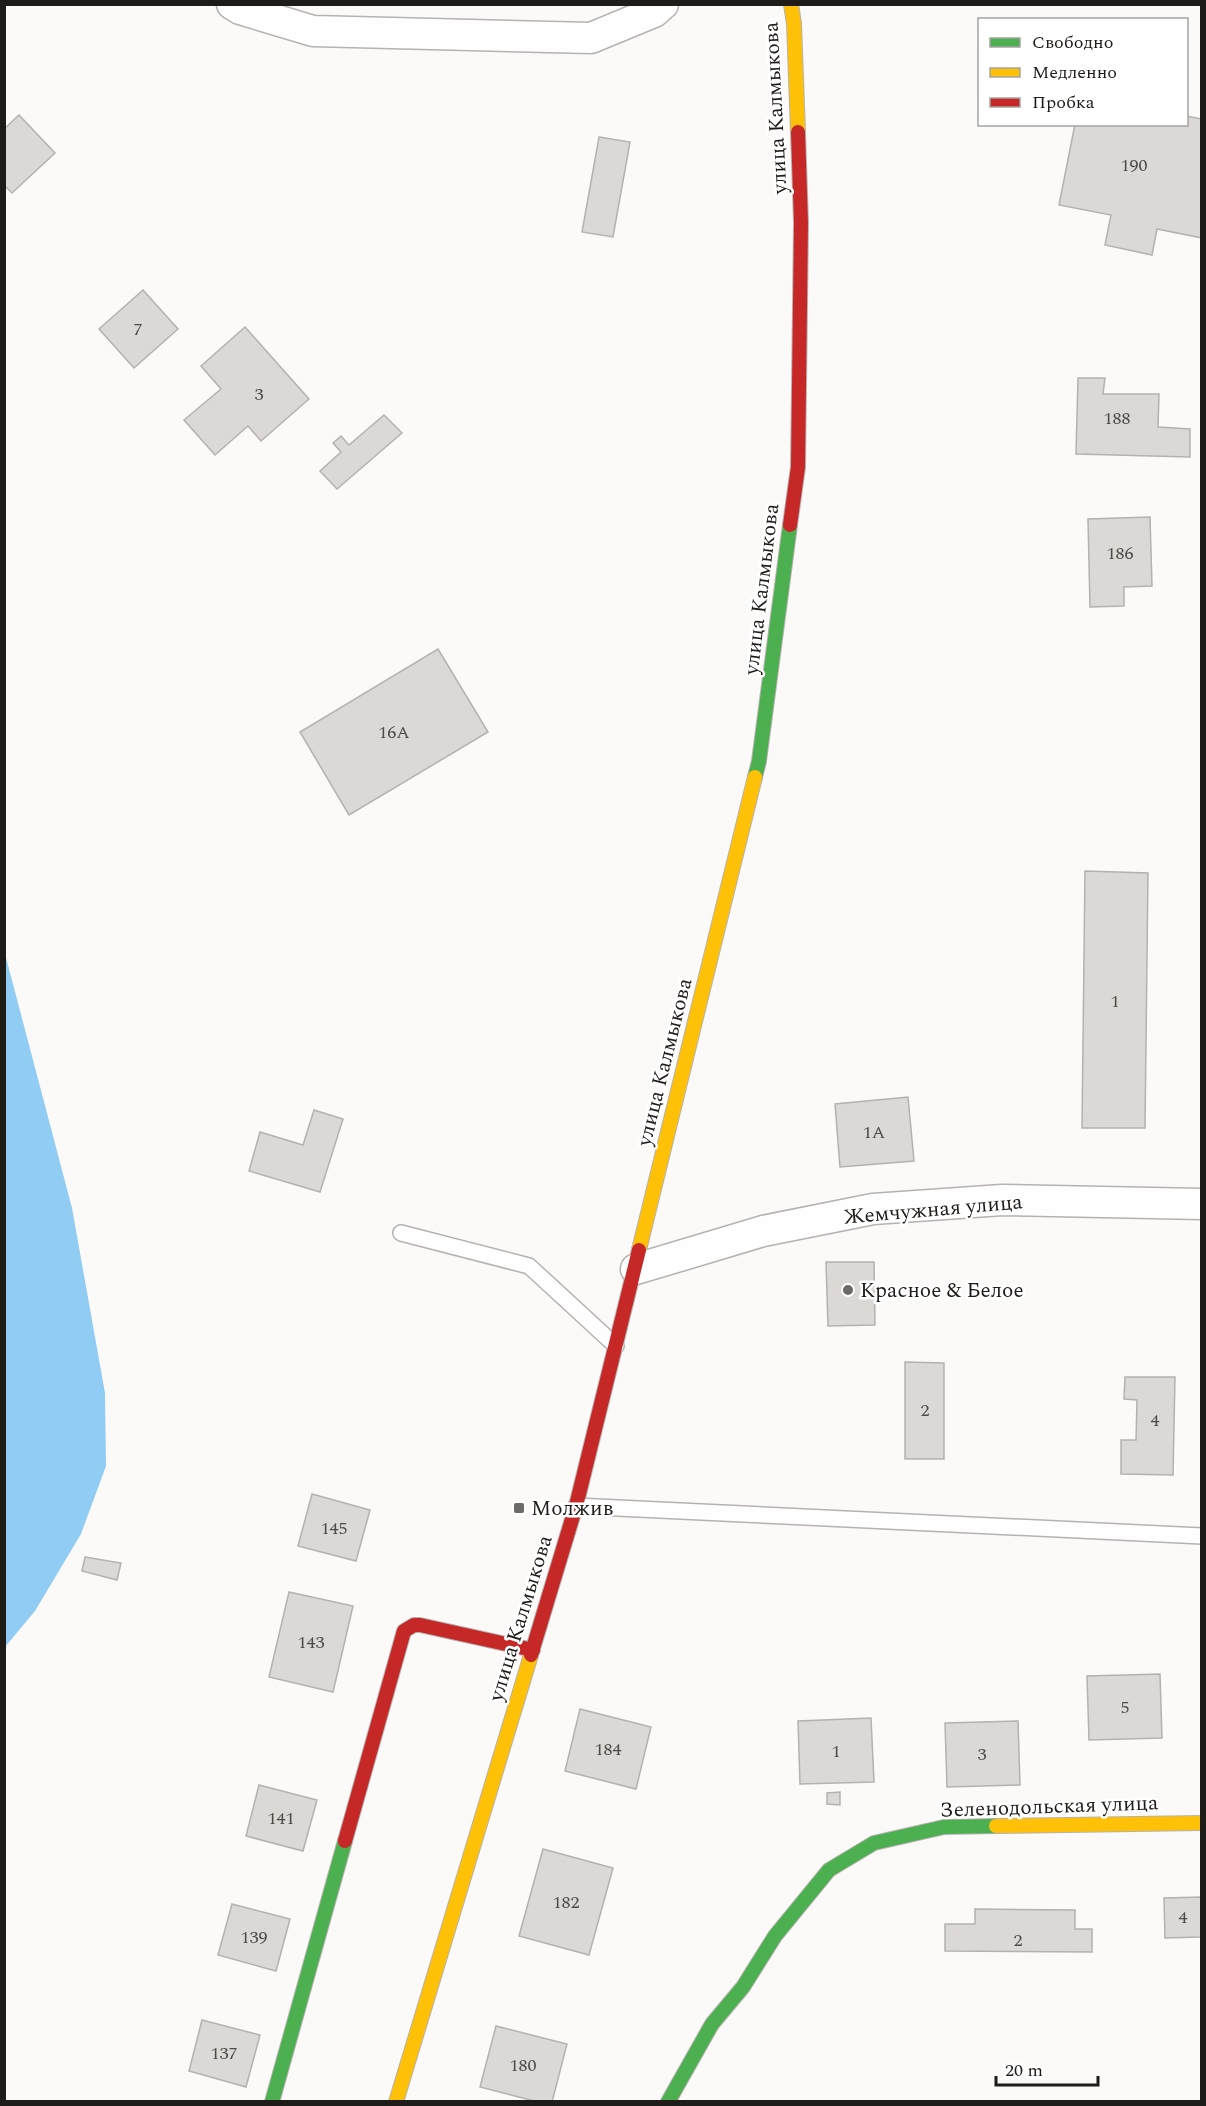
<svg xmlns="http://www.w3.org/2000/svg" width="1206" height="2106" viewBox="0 0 1206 2106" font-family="Spectral,serif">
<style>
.water{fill:#90ccf4}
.building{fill:#dbd8d5;stroke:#b4b1af;stroke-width:1.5}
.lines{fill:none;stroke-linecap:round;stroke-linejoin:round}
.lane-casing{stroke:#b5b2b0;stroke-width:18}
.street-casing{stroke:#b5b2b0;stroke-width:33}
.fast-casing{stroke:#b5b2b0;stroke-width:16}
.slow-casing{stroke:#b5b2b0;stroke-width:16}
.jam-casing{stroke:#b5b2b0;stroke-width:16}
.lane{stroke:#fffefe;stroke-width:15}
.street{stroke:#fffefe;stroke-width:30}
.fast{stroke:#4caf50;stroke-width:14}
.slow{stroke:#ffc107;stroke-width:14}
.jam{stroke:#c62828;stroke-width:14}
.poi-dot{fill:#6c6966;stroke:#fff;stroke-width:2}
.labels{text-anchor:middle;stroke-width:5;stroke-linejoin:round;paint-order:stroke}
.number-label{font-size:18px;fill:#4e4a47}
.street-label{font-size:21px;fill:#1f1b18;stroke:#fff}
.poi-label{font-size:21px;fill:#1f1b18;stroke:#fff;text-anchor:start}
</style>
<rect width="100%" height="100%" fill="#fcfaf8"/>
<path class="water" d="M4 950 72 1208 105 1393 106 1466 81 1534 35 1611 5 1647Z"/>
<g class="building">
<path d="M19 115 55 153 12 193 4 185V129Z"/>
<path d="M1186 116 1202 119V238L1157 229 1152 255 1105 245 1111 215 1059 205 1075 124H1186Z"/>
<path d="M599 137 630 142 613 237 582 232Z"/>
<path d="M143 290 178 329 134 368 99 329Z"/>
<path d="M245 327 309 399 261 441 248 426 215 455 184 420 221 389 201 366Z"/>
<path d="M1078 378H1105L1103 394H1159L1158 427 1190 429V457L1076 454Z"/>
<path d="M384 415 402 433 337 489 320 471 341 452 333 443 341 436 349 445Z"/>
<path d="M1150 517 1152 586 1124 587V606L1090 607 1088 519Z"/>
<path d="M438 649 488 732 349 815 300 732Z"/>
<path d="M1085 871 1148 873 1145 1128H1082Z"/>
<path d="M908 1097 914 1161 840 1167 835 1104Z"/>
<path d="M314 1110 343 1119 320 1192 249 1171 260 1132 303 1145Z"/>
<path d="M826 1262H874L875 1325 828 1326Z"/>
<path d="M905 1362 944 1363V1459H905Z"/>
<path d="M1125 1377H1175L1173 1475 1121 1474V1440H1136L1137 1400 1124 1399Z"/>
<path d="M312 1494 370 1510 356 1561 298 1546Z"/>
<path d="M85 1557 121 1563 117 1580 82 1571Z"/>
<path d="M289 1592 353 1606 333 1692 269 1677Z"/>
<path d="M1160 1674 1162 1738 1089 1740 1087 1676Z"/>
<path d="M580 1709 651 1727 636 1789 565 1771Z"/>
<path d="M871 1718 874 1782 800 1784 798 1721Z"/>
<path d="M1018 1721 1020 1785 947 1787 945 1723Z"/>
<path d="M259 1785 317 1800 303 1851 246 1836Z"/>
<path d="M840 1792V1805L827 1804V1793Z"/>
<path d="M543 1849 613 1868 589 1955 519 1936Z"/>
<path d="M1202 1897V1937L1165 1938 1164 1898Z"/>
<path d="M232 1904 290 1919 276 1971 218 1955Z"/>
<path d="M975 1909 1075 1910V1929H1092V1952L945 1951V1924H975Z"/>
<path d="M202 2020 260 2035 246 2087 189 2071Z"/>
<path d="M496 2026 567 2044 552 2102H538L480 2087Z"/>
</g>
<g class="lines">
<g class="lane-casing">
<g id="lane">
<path d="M401 1233 529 1266 616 1346"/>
<path d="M576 1506 1202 1536"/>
</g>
</g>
<g class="street-casing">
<g id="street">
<path d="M232 4 240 9 313 31 591 38 654 12 663 4"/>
<path d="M636 1269 763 1231 873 1209 1002 1200 1202 1204"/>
</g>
</g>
<g class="fast-casing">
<g id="fast">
<path d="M755 777 759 761 790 525"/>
<path d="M272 2102 345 1841"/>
<path d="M668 2102 712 2024 743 1987 775 1936 829 1870 874 1843 944 1827 996 1826"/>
</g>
</g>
<g class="slow-casing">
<g id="slow">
<path d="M791 4 794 24 798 132"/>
<path d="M639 1250 755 777"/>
<path d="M996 1826 1202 1823"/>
<path d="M396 2102 531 1655"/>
</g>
</g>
<g class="jam-casing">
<g id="jam">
<path d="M790 525 798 467 801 223 798 132"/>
<path d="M531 1655 576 1506 639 1250"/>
<path d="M345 1841 404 1631 414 1625H420L533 1650"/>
</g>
</g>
<use href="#lane" class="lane"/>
<use href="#street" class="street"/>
<use href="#fast" class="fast"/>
<use href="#slow" class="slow"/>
<use href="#jam" class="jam"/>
</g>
<g class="poi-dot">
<circle cx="848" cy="1290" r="6"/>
<rect x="513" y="1502" width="12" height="12" rx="3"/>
</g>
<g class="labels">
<g class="number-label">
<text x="1134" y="171">190</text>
<text x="138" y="335">7</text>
<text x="259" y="400">3</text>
<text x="1117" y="424">188</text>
<text x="1120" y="559">186</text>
<text x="394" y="738">16А</text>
<text x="1115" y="1007">1</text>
<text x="874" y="1138">1А</text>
<text x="925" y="1416">2</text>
<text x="1155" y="1426">4</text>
<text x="334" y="1534">145</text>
<text x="311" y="1648">143</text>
<text x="1125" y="1713">5</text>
<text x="608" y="1755">184</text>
<text x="836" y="1757">1</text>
<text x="982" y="1760">3</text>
<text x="281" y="1824">141</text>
<text x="566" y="1908">182</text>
<text x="1183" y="1923">4</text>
<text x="254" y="1943">139</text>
<text x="1018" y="1946">2</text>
<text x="224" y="2059">137</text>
<text x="523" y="2071">180</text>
</g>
<g class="street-label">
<text transform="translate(775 108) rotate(-93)" y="7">улица Калмыкова</text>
<text transform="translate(761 589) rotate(-83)" y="7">улица Калмыкова</text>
<text transform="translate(664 1062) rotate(-76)" y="7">улица Калмыкова</text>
<text transform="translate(933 1209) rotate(-5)" y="7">Жемчужная улица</text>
<text transform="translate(520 1618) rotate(-73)" y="7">улица Калмыкова</text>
<text transform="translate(1049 1806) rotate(-2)" y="7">Зеленодольская улица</text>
</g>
<g class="poi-label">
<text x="860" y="1297">Красное &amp; Белое</text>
<text x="531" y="1515">Молжив</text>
</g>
</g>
<rect width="1206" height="2106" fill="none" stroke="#1f1b18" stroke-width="12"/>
<rect x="978" y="18" width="210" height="108" fill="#ffffff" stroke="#a5a4a3" stroke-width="1.5"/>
<rect x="990" y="38" width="30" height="9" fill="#4caf50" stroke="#a5a4a3" stroke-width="1.5"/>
<text x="1032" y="48" font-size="18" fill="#1f1b18">Свободно</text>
<rect x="990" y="68" width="30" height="9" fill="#ffc107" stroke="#a5a4a3" stroke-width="1.5"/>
<text x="1032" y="78" font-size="18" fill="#1f1b18">Медленно</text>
<rect x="990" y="98" width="30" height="9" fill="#c62828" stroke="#a5a4a3" stroke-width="1.5"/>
<text x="1032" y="108" font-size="18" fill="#1f1b18">Пробка</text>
<path d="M996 2076v9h102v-9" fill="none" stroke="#1f1b18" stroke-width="3"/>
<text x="1005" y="2076" font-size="18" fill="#1f1b18" stroke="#ffffff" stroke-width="4.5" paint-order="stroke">20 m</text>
</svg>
